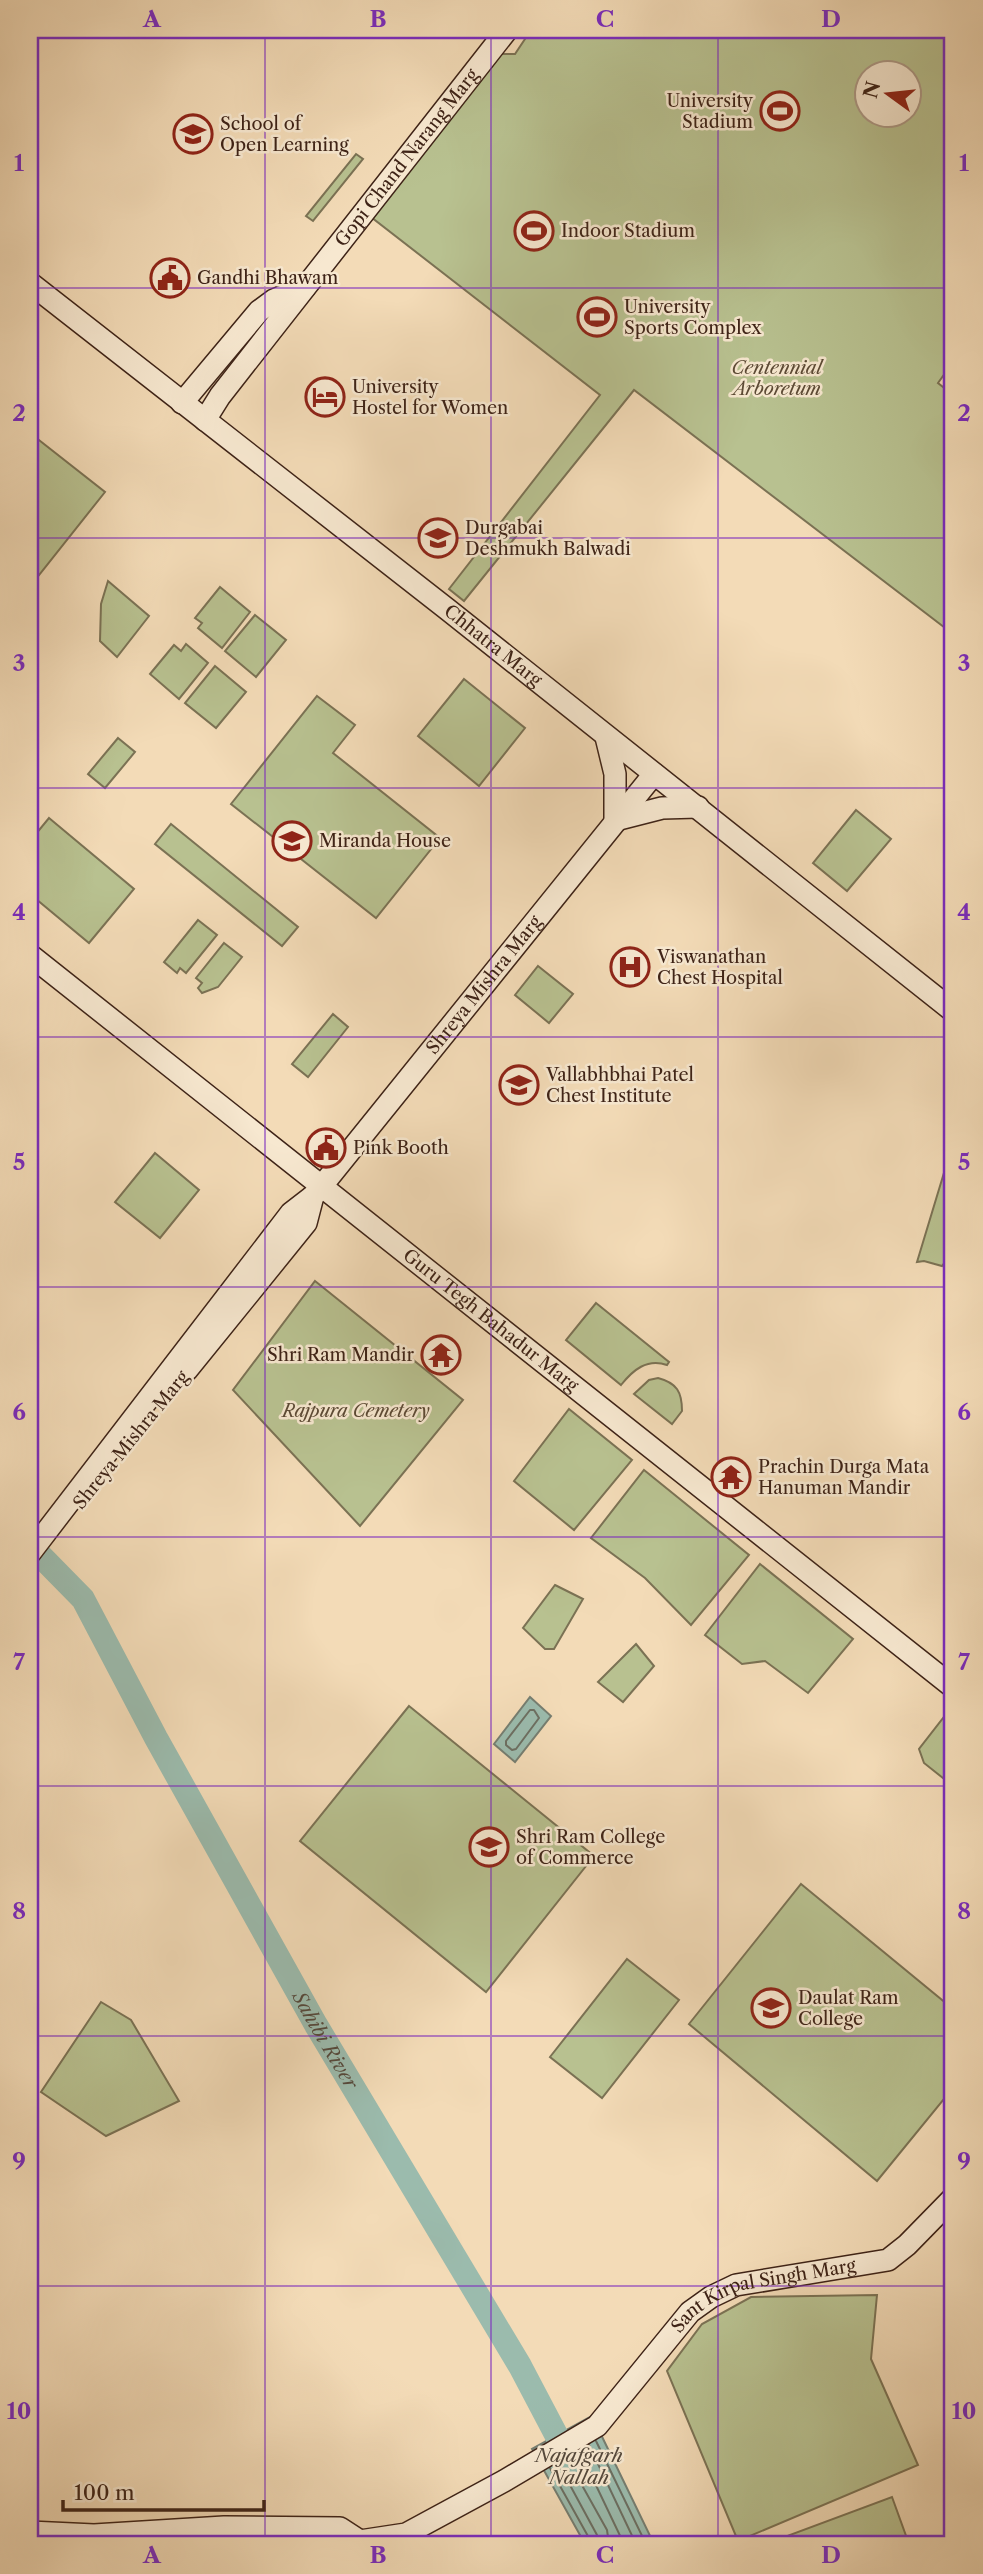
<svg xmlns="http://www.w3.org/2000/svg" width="983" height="2574" viewBox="0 0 983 2574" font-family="'Libre Caslon Text',serif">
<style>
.green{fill:#b8c190;stroke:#7b7254;stroke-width:2;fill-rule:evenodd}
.water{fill:#9bbbad;stroke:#767e71;stroke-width:2}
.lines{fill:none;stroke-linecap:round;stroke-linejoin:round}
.shore{stroke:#6c6f62;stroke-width:2}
.river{stroke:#9bbbad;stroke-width:24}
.secondary-casing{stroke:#3e2317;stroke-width:24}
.secondary{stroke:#f7e8d0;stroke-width:21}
.grid{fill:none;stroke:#7b2cbf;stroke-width:2;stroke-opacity:0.55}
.labels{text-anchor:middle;stroke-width:5;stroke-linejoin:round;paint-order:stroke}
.poi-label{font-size:18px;fill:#3e2317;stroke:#f7e8d0;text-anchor:start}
.street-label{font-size:18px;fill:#3e2317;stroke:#f7e8d0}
.park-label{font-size:18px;font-style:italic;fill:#5c4a35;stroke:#f7e8d0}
.water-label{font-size:19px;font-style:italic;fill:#55493c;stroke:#f7e8d0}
.neatline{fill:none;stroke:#7b2cbf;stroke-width:2.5}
.grid-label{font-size:23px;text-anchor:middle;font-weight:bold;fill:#7b2cbf}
</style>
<rect width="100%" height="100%" fill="#f3dbb7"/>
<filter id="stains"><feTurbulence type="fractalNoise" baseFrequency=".00286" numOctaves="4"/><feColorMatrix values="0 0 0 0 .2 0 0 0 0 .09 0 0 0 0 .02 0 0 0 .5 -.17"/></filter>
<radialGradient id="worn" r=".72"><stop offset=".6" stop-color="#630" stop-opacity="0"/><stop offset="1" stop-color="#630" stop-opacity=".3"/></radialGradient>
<g class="green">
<path d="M531 30H953V362L938 383 953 395V634L634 390 464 601 449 589 600 395 371 217 501 54H515ZM867 74H909V116H867Z"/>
<path d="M356 154 363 159 313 221 306 216Z"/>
<path d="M30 433 105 492 39 575 30 568Z"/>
<path d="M108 581 149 616 117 657 100 641 101 604Z"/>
<path d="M220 587 250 612 222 648 198 628 202 623 195 618Z"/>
<path d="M255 615 286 640 256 677 225 651Z"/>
<path d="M186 644 208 663 179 699 150 674 174 645 181 651Z"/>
<path d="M215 666 246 692 216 728 185 703Z"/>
<path d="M464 679 525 728 479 786 418 736Z"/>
<path d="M317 696 355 725 333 753 440 838 376 918 231 804Z"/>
<path d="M118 738 135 752 105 788 88 774Z"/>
<path d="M856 810 891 839 847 891 813 863Z"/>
<path d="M49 818 134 889 89 943 30 894V841Z"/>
<path d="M171 824 298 927 282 946 155 844Z"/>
<path d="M198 920 217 935 186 973 180 968 177 973 164 962Z"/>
<path d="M224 943 242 957 218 987 202 993 198 988 202 983 196 978Z"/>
<path d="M538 966 573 994 549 1023 515 995Z"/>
<path d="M333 1014 348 1027 308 1077 292 1064Z"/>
<path d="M953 1143V1251L942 1266 924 1261 917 1262Z"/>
<path d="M155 1153 199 1190 160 1238 115 1202Z"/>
<path d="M315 1281 463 1400 360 1526 233 1390Z"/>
<path d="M596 1303 669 1362 667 1365C647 1358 633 1370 621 1385L566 1340Z"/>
<path d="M658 1378C677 1383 682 1392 682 1411L672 1424 634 1394 649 1380Z"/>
<path d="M569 1409 632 1460 574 1530 514 1481Z"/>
<path d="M644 1470 749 1555 691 1625 645 1578 591 1538Z"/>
<path d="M760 1564 853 1639 808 1693 765 1661 742 1664 705 1635Z"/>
<path d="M555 1585 583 1599 554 1649H545L523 1628Z"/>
<path d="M636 1644 654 1666 623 1702 598 1682Z"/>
<path d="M409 1706 594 1856 486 1992 300 1841Z"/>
<path d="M947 1713 953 1718V1786L924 1763 919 1749Z"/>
<path d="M801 1884 953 2009V2088L877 2181 689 2024Z"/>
<path d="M627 1959 679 2000 602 2098 550 2057Z"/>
<path d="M101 2002 131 2020 179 2101 106 2136 41 2092Z"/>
<path d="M877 2295 871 2359 918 2465 738 2541 667 2371 702 2324 751 2297Z"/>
<path d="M892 2497 909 2544H781L779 2539Z"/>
</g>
<g class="water">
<path d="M530 1697 551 1716 515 1762 494 1744Z"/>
<path d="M592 2416 654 2544H585L532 2449Z"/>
</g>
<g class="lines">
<g class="shore">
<path d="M530 1710H534L539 1718 516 1749 512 1750 506 1745V1741Z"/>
<path d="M596 2441 646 2544"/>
<path d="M589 2445 636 2544"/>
<path d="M558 2463 597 2535 599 2544"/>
<path d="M550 2468 589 2538 590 2544"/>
<path d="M609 2544 607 2530 569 2462 570 2458 578 2454 582 2456 624 2544"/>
</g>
<path class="river" id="s1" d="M30 1545 83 1599 156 1738 316 2025 520 2366 571 2463"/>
<g class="secondary-casing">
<g id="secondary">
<path id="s2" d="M30 283 447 609 953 1011"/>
<path d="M182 403 259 311 274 300 305 287"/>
<path id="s3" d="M205 420 220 396 507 30"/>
<path d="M606 737 615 774V820L662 808 698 807"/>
<path id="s4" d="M30 955 953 1687"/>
<path d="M187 1370 306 1223 313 1196"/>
<path id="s5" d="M30 1553 291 1213 313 1196 321 1187 654 774"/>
<path d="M30 2532 94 2535 224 2527 340 2528 360 2541"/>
<path d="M197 2544H336"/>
<path id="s6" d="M340 2544 406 2534 504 2481 597 2426 690 2312 711 2297 736 2285 888 2260 907 2245 953 2198"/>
</g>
</g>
<use href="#secondary" class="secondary"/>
</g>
<path class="grid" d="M265 30V2544M491 30V2544M718 30V2544M30 288H953M30 538H953M30 788H953M30 1037H953M30 1287H953M30 1537H953M30 1786H953M30 2036H953M30 2286H953"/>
<defs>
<g id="stadium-ring" transform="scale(2.0125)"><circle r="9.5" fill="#f7e8d0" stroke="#8f2418" stroke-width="1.5"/><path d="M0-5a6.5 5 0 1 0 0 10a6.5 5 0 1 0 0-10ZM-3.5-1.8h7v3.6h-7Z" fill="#8f2418"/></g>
<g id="university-ring" transform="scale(2.0125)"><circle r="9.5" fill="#f7e8d0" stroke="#8f2418" stroke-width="1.5"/><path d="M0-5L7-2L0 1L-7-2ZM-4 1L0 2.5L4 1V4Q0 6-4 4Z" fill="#8f2418"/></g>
<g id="civic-ring" transform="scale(2.0125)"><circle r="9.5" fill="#f7e8d0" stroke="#8f2418" stroke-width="1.5"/><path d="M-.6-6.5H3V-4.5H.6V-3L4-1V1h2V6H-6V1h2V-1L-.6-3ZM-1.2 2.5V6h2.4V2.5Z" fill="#8f2418"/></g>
<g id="hotel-ring" transform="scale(2.0125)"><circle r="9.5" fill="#f7e8d0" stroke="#8f2418" stroke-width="1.5"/><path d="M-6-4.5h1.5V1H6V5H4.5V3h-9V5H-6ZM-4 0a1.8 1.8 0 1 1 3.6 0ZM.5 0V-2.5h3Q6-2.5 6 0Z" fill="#8f2418"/></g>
<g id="school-ring" transform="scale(2.0125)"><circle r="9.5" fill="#f7e8d0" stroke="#8f2418" stroke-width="1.5"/><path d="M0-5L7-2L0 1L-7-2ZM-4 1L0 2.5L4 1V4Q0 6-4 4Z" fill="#8f2418"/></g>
<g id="hospital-ring" transform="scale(2.0125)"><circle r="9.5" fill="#f7e8d0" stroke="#8f2418" stroke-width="1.5"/><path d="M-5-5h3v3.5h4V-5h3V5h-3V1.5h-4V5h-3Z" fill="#8f2418"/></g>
<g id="temple-ring" transform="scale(2.0125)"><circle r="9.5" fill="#f7e8d0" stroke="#8f2418" stroke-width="1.5"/><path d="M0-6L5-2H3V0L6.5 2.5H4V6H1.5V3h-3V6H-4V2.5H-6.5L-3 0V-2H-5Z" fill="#8f2418"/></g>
</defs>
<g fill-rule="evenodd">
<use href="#stadium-ring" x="780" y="111"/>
<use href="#university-ring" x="193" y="134"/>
<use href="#stadium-ring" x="534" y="231"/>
<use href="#civic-ring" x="170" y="278"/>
<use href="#stadium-ring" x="597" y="317"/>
<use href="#hotel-ring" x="325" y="397"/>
<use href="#school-ring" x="438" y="538"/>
<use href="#university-ring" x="292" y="841"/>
<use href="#hospital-ring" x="630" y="967"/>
<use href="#university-ring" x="519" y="1085"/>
<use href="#civic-ring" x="326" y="1148"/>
<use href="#temple-ring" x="441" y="1355"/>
<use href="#temple-ring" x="731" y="1477"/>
<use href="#university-ring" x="489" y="1847"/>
<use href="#university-ring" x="771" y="2008"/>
</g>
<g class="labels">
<g class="poi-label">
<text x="753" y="107" text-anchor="end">University<tspan x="753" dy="21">Stadium</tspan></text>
<text x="220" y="130">School of<tspan x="220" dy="21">Open Learning</tspan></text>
<text x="561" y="237">Indoor Stadium</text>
<text x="197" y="284">Gandhi Bhawam</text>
<text x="624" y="313">University<tspan x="624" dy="21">Sports Complex</tspan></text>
<text x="352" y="393">University<tspan x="352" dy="21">Hostel for Women</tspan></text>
<text x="465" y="534">Durgabai<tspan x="465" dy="21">Deshmukh Balwadi</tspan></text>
<text x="319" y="847">Miranda House</text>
<text x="657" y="963">Viswanathan<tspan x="657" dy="21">Chest Hospital</tspan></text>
<text x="546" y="1081">Vallabhbhai Patel<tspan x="546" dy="21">Chest Institute</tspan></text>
<text x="353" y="1154">Pink Booth</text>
<text x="414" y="1361" text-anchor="end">Shri Ram Mandir</text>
<text x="758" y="1473">Prachin Durga Mata<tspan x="758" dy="21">Hanuman Mandir</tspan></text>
<text x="516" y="1843">Shri Ram College<tspan x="516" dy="21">of Commerce</tspan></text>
<text x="798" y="2004">Daulat Ram<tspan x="798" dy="21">College</tspan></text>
</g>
<g class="street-label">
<text dy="6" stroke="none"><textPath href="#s3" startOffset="331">Gopi Chand Narang Marg</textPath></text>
<text dy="6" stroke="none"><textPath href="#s2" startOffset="588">Chhatra Marg</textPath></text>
<text dy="6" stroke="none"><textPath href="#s5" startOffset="728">Shreya Mishra Marg</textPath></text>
<text dy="6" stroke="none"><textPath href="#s4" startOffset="588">Guru Tegh Bahadur Marg</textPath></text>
<text transform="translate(131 1440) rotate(-51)" y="6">Shreya Mishra Marg</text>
<text dy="6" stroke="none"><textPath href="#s6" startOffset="509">Sant Kirpal Singh Marg</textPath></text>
</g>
<g class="park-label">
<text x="777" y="374">Centennial<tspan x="777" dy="21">Arboretum</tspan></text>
<text x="356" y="1417">Rajpura Cemetery</text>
</g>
<g class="water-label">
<text dy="7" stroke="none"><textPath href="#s1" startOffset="579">Sahibi River</textPath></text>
<text x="579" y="2462">Najafgarh<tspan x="579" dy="22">Nallah</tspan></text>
</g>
</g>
<rect width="983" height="2574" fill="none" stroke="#f3dbb7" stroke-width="77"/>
<g transform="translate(888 94) rotate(285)"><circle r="33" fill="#f7e8d0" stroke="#ad9986" stroke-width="2"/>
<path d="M0-5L12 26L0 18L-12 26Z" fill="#8f2418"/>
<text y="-10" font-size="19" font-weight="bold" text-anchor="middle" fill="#3e2317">N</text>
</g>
<path d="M63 2500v10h201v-10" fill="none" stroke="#3e2317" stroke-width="3.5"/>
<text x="74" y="2500" font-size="21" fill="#3e2317" stroke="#f7e8d0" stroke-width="5" paint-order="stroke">100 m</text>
<rect x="38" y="38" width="906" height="2498" class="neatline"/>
<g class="grid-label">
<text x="152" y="27">A</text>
<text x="378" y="27">B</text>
<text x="605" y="27">C</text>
<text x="831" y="27">D</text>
<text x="19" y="171">1</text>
<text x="964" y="171">1</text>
<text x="19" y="421">2</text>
<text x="964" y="421">2</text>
<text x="19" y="671">3</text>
<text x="964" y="671">3</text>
<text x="19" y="920">4</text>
<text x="964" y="920">4</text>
<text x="19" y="1170">5</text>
<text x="964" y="1170">5</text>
<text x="19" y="1420">6</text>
<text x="964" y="1420">6</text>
<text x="19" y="1670">7</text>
<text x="964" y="1670">7</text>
<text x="19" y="1919">8</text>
<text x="964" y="1919">8</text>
<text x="19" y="2169">9</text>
<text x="964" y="2169">9</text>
<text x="19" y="2419">10</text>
<text x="964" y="2419">10</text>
<text x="152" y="2563">A</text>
<text x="378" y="2563">B</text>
<text x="605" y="2563">C</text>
<text x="831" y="2563">D</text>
</g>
<rect width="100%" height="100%" filter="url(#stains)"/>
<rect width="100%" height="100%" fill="url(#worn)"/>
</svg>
